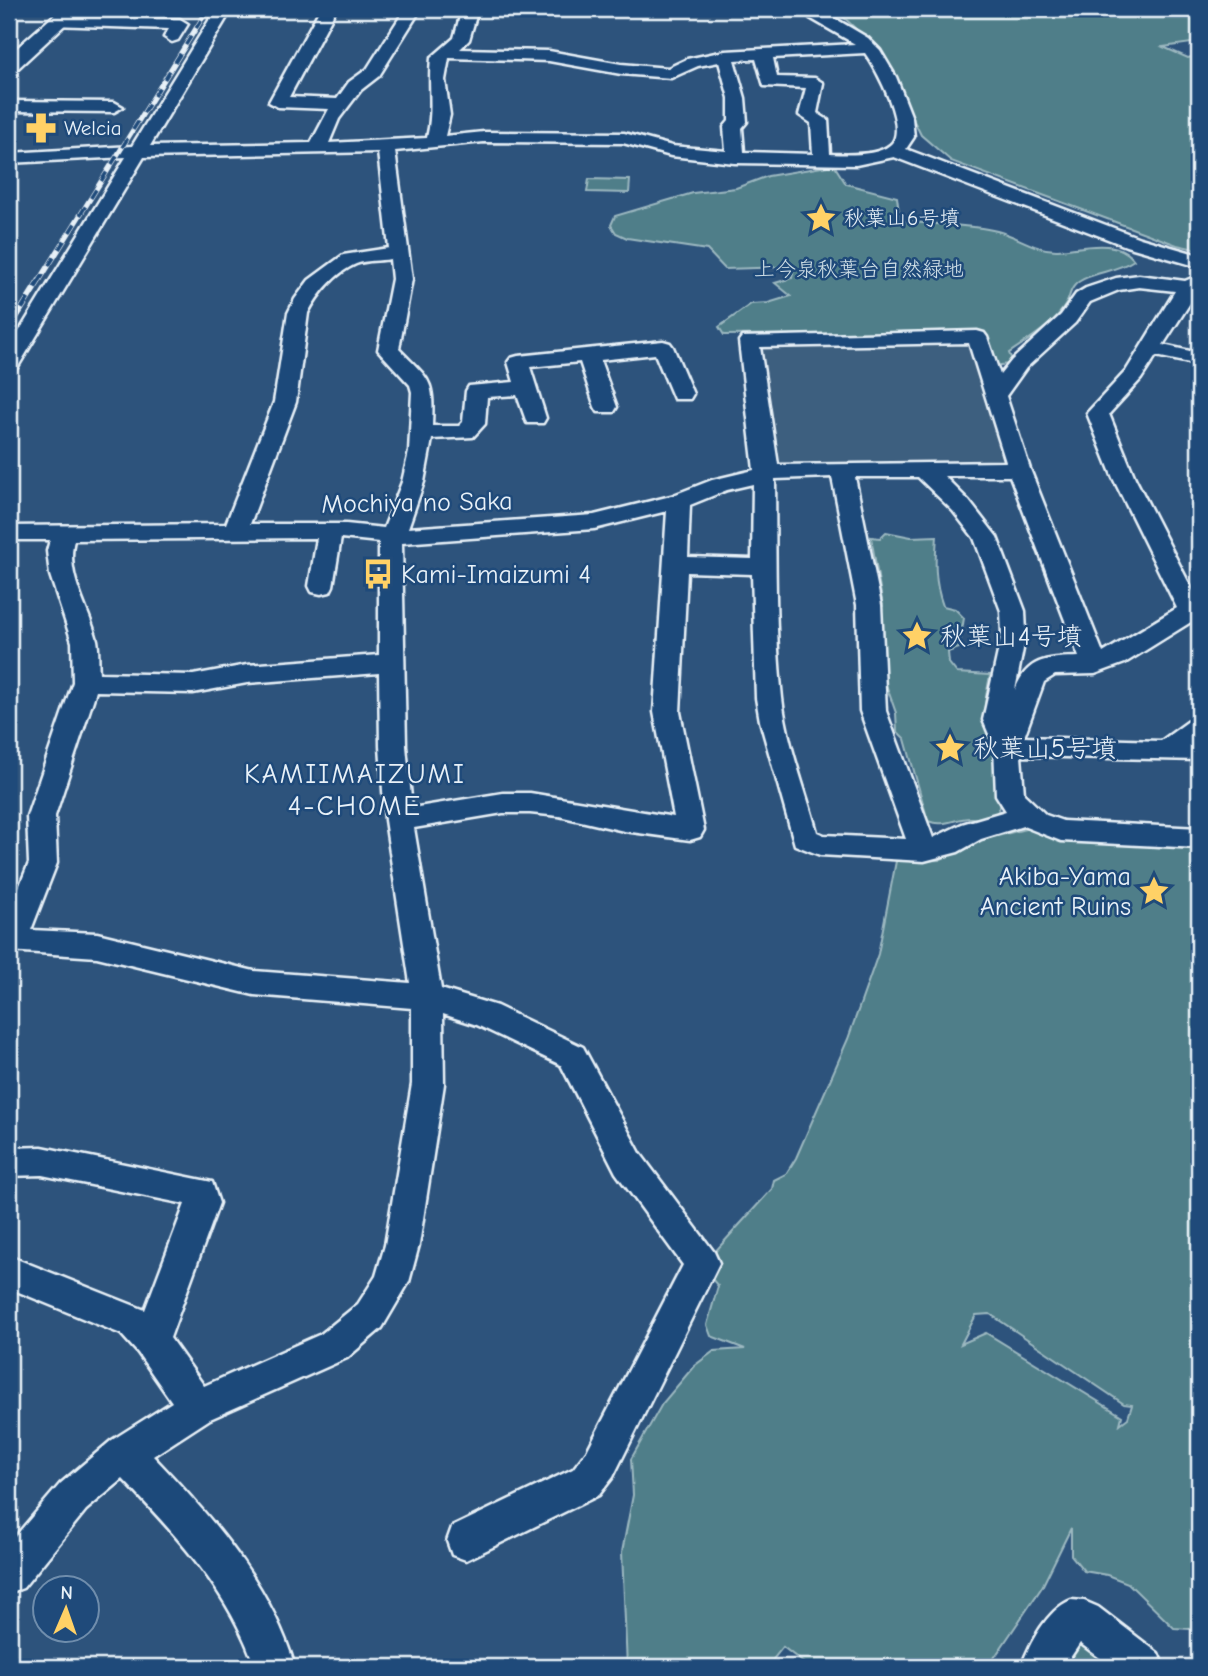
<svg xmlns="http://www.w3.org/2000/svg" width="1208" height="1676" viewBox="0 0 1208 1676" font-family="'Comic Neue','Klee One',sans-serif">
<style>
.built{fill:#3e5e7f}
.green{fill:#507e89;stroke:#9cb8c0;stroke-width:2;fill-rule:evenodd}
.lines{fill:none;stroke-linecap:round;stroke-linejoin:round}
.minor-casing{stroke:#e8f1f8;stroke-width:5}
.major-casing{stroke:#e8f1f8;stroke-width:5}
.minor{fill:#1f4a7a;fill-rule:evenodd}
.major{fill:#1f4a7a;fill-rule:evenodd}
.rail-far1-casing{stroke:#e8f1f8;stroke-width:5}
.rail-casing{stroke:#e8f1f8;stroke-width:6}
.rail-far1{stroke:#1f4a7a;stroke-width:3.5;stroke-dasharray:10;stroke-linecap:butt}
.rail{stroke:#1f4a7a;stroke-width:4.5;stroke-dasharray:12;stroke-linecap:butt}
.labels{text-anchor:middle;stroke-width:5;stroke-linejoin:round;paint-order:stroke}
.far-poi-label{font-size:21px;fill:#e8f1f8;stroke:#1f4a7a;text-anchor:start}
.far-park-label{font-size:21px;fill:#d1e0e7;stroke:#1f4a7a}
.street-label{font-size:26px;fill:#e8f1f8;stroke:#1f4a7a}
.poi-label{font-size:26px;fill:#e8f1f8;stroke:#1f4a7a;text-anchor:start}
.neighbourhood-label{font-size:28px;letter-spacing:2px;fill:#e8f1f8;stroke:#1f4a7a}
</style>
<rect width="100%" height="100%" fill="#2d537c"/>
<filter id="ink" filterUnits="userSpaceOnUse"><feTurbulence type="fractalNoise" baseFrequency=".0143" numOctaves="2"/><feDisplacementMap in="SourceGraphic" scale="14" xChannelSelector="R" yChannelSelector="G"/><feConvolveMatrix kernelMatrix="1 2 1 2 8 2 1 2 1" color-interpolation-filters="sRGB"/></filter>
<g filter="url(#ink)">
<path class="built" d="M964 341 971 345 1007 459 1003 462 779 463 773 459 757 347Z"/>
<g class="green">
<path d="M835 9H1199V42L1163 47 1188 58 1199 55V250L1177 245 951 161 921 135 879 51Z"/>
<path d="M834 165 846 184 897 197 900 220C931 226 966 223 997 231 1018 236 1035 251 1058 250 1082 248 1118 237 1134 260 1117 272 1086 273 1075 285 1069 291 1070 298 1066 304 1053 326 1029 339 1009 353L1012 360 1009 364 993 366 978 333 724 335 719 327 751 304 768 303 791 296 775 283 792 278 793 272 786 267 725 269 707 250 627 238 616 233 611 225 615 216 693 193 736 188 768 176Z"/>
<path d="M589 179 630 180 629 193 587 192Z"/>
<path d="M886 532 911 537 937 536C935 561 934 582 943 606L955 609 964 618 959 648 948 652 949 663 957 673 990 675C988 688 983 705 985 718 989 749 1017 789 994 817 985 819 981 819 972 818 956 817 945 828 928 821L905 739 897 731 896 713 883 676 877 612 883 606 871 537 880 538Z"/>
<path d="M1037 826 1112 837 1199 844V1625L1190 1629 1174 1628 1128 1583 1107 1575 1084 1571 1071 1555V1528L1042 1587 988 1667H809L783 1647 767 1667H742L738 1664 735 1667H627L622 1552 633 1495 631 1459 662 1404 694 1366 714 1351 745 1349 711 1336 707 1325 718 1286 711 1278 712 1255 772 1189 774 1180 786 1174 796 1158 848 1039 878 954 896 861 939 860 978 841ZM990 1314 1124 1404 1132 1405 1128 1418 1120 1424 1122 1416 986 1333 961 1344 976 1315Z"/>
<path d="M1078 1642 1092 1644 1124 1667H1054L1070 1645Z"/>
</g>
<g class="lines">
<g class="minor-casing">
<g id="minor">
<path d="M216 9H232L150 146 311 143 329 109 278 107 269 102 320 9H336L289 97 337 99 349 82 367 69 405 9H421L379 76 361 90 339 119 329 143 427 138C434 109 428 87 431 58L454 38 462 9H478L469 40 460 49 549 51 621 64 668 68 687 59 725 51 855 44 810 18 801 9H819L868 38 880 50 896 77 912 118 914 137 906 149 1140 238 1199 255V267L1126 246 894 157 856 165 735 163 671 156 623 143 484 142 395 151 412 279 399 349C431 382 434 378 432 426H459L463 422 466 391 469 386 514 382 508 362 511 358 518 356 663 341 670 343 673 347 693 394 690 399H674L655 354 600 360 617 407 614 412H598L595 407 580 362 530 367 546 418 543 423H527L517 395 487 397 485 424 473 437 432 439 424 482 408 528 594 515 671 496 712 480 754 470 739 341 742 337 977 331 984 333 987 337 1000 375 1012 360 1061 315 1076 294 1086 288 1116 278 1139 275 1185 281 1199 275V289L1163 345 1199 353V365L1156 356 1141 379 1109 414 1135 478 1197 599 1199 598V617L1125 663 1095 674 1055 675 1044 682 1024 737 1161 741 1190 720 1199 718V760L1021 756 1024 794 1046 815 1063 821 1199 828V848L1061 841 1023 826 981 839 958 852 924 861 820 855 795 845 760 721 756 698 752 574 687 572 680 712 704 830 700 837 690 840 624 831 559 816 530 813H503L414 828 441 989 497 1006 583 1047 640 1153 714 1252 719 1263 613 1477 599 1495 466 1560 452 1555 447 1541 452 1527 573 1469 587 1451 683 1265 616 1173 561 1065 477 1025 443 1014 444 1084 419 1245 409 1282 382 1328 347 1358 210 1419 153 1456C213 1519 270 1583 295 1667H255C230 1592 176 1535 123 1479L86 1510 23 1588 9 1593V1544L60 1484 112 1440 172 1402 138 1353 121 1334 9 1288V1256L145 1310 185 1204 42 1175 9 1176V1148L42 1147 212 1182 219 1203 170 1338 204 1386 321 1334 358 1304 376 1276 385 1245 412 1084V1008L254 995 97 957 9 951V912L29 863 27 816 73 682 72 642 50 575 47 551 50 540H9V526L226 524 274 402 288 313 295 299 309 280 343 255 389 248 378 152 144 157 19 365 16 369 9 371V348L126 157 9 163V153L132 146ZM865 53C877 69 909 130 890 145 877 156 848 155 830 154L828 120 817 113 823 83 815 78 777 77 773 58ZM449 58 549 61 621 74 671 78 698 66 719 62 729 98V121L724 127 726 151 672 146 624 133 484 132 445 136 450 115 445 80ZM756 59 764 86 806 88 799 115 811 123 813 154 744 152 742 128 747 122 745 98 734 60ZM390 259 392 279 378 350 410 385 412 392 409 452 402 482 384 528 346 524H250L296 402 308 313C318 294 335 273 356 264 365 260 380 261 390 259ZM1139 287 1175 291 1126 371 1087 413 1113 478 1177 608 1103 653 1030 469 1006 396 1026 368 1075 323 1090 302 1119 290ZM969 343 1006 462 778 465 760 347ZM944 476H1010L1079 657C1048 658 1028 657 1015 690L1026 634 1025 611 997 537 969 501ZM832 477 857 605 860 711 906 839 824 835 817 832C805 788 787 743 782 698 774 626 776 551 775 479ZM855 477H918L953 511 974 538 1001 611 1002 634 983 720 994 746 996 795 1006 811 962 824 933 838 886 711 881 605ZM753 484 752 559 688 557 690 505 727 490ZM667 511 654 712 674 817 530 793H503L412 808 406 746 402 543 594 529ZM317 538 309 586 312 592 321 594 330 592 333 586 341 538 379 542V655L247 665 193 675 99 673C98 663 99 651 97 640 89 608 65 575 74 540ZM379 673 380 746 385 820 410 983 254 971 97 933 31 930 57 863 55 816 96 691 193 693 247 683Z"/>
<path d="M58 17 180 19 188 24 178 40 172 42 164 37 169 29 52 25 50 22Z"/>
<path d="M9 101 114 102 123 107 114 112 9 111Z"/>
<path d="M1071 1600 1084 1601 1098 1607 1158 1653 1164 1667H1112L1080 1643 1064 1667H1021C1030 1643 1047 1610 1071 1600Z"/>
</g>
</g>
<g class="major-casing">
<path id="major" d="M61 9H82L16 70 9 72V55Z"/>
</g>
<use href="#minor" class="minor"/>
<use href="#major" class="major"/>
<g class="rail-far1-casing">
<path id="rail-far1" d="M38 283 208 9"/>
</g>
<g class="rail-casing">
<path id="rail" d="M9 329 39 281"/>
</g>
<use href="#rail-far1" class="rail-far1"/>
<use href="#rail" class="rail"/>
</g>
</g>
<defs>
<g id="pharmacy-bare" transform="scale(2.415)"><path d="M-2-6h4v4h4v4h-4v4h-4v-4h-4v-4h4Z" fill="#ffd166" stroke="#1f4a7a" stroke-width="2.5" paint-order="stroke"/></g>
<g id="sight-bare" transform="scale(2.415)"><path d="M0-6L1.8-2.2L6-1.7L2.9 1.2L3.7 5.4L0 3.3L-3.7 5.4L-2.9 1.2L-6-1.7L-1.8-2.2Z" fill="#ffd166" stroke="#1f4a7a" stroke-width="2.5" paint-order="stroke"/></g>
<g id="bus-bare" transform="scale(2.415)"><path d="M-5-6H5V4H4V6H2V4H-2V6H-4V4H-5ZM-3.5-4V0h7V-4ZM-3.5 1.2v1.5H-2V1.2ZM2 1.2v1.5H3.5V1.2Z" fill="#ffd166" stroke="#1f4a7a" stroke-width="2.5" paint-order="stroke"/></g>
</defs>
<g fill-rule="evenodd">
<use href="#pharmacy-bare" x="41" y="128"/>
<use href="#sight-bare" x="821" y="218"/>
<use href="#bus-bare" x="378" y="574"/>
<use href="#sight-bare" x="917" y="636"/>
<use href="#sight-bare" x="950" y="748"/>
<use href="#sight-bare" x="1154" y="891"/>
</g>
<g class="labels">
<g class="far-poi-label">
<text x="64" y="135">Welcia</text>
<text x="844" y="225">秋葉山6号墳</text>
</g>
<g class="far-park-label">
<text x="859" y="276">上今泉秋葉台自然緑地</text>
</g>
<g class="street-label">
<text transform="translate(417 502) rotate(-1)" y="9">Mochiya no Saka</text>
</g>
<g class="poi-label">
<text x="401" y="583">Kami-Imaizumi 4</text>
<text x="940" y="645">秋葉山4号墳</text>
<text x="973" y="757">秋葉山5号墳</text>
<text x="1131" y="885" text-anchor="end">Akiba-Yama<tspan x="1131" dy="30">Ancient Ruins</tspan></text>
</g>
<g class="neighbourhood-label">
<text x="355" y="783">KAMIIMAIZUMI<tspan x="355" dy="32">4-CHOME</tspan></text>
</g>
</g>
<rect width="1208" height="1676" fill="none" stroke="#1f4a7a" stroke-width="35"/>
<rect x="18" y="18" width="1173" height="1641" fill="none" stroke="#e8f1f8" stroke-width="2.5" filter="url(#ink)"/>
<g transform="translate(66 1609) rotate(2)"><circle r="33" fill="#1f4a7a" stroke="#6f8dac" stroke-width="2"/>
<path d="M0-5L12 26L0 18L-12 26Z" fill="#ffd166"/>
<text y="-10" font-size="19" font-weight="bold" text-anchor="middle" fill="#e8f1f8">N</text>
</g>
</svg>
